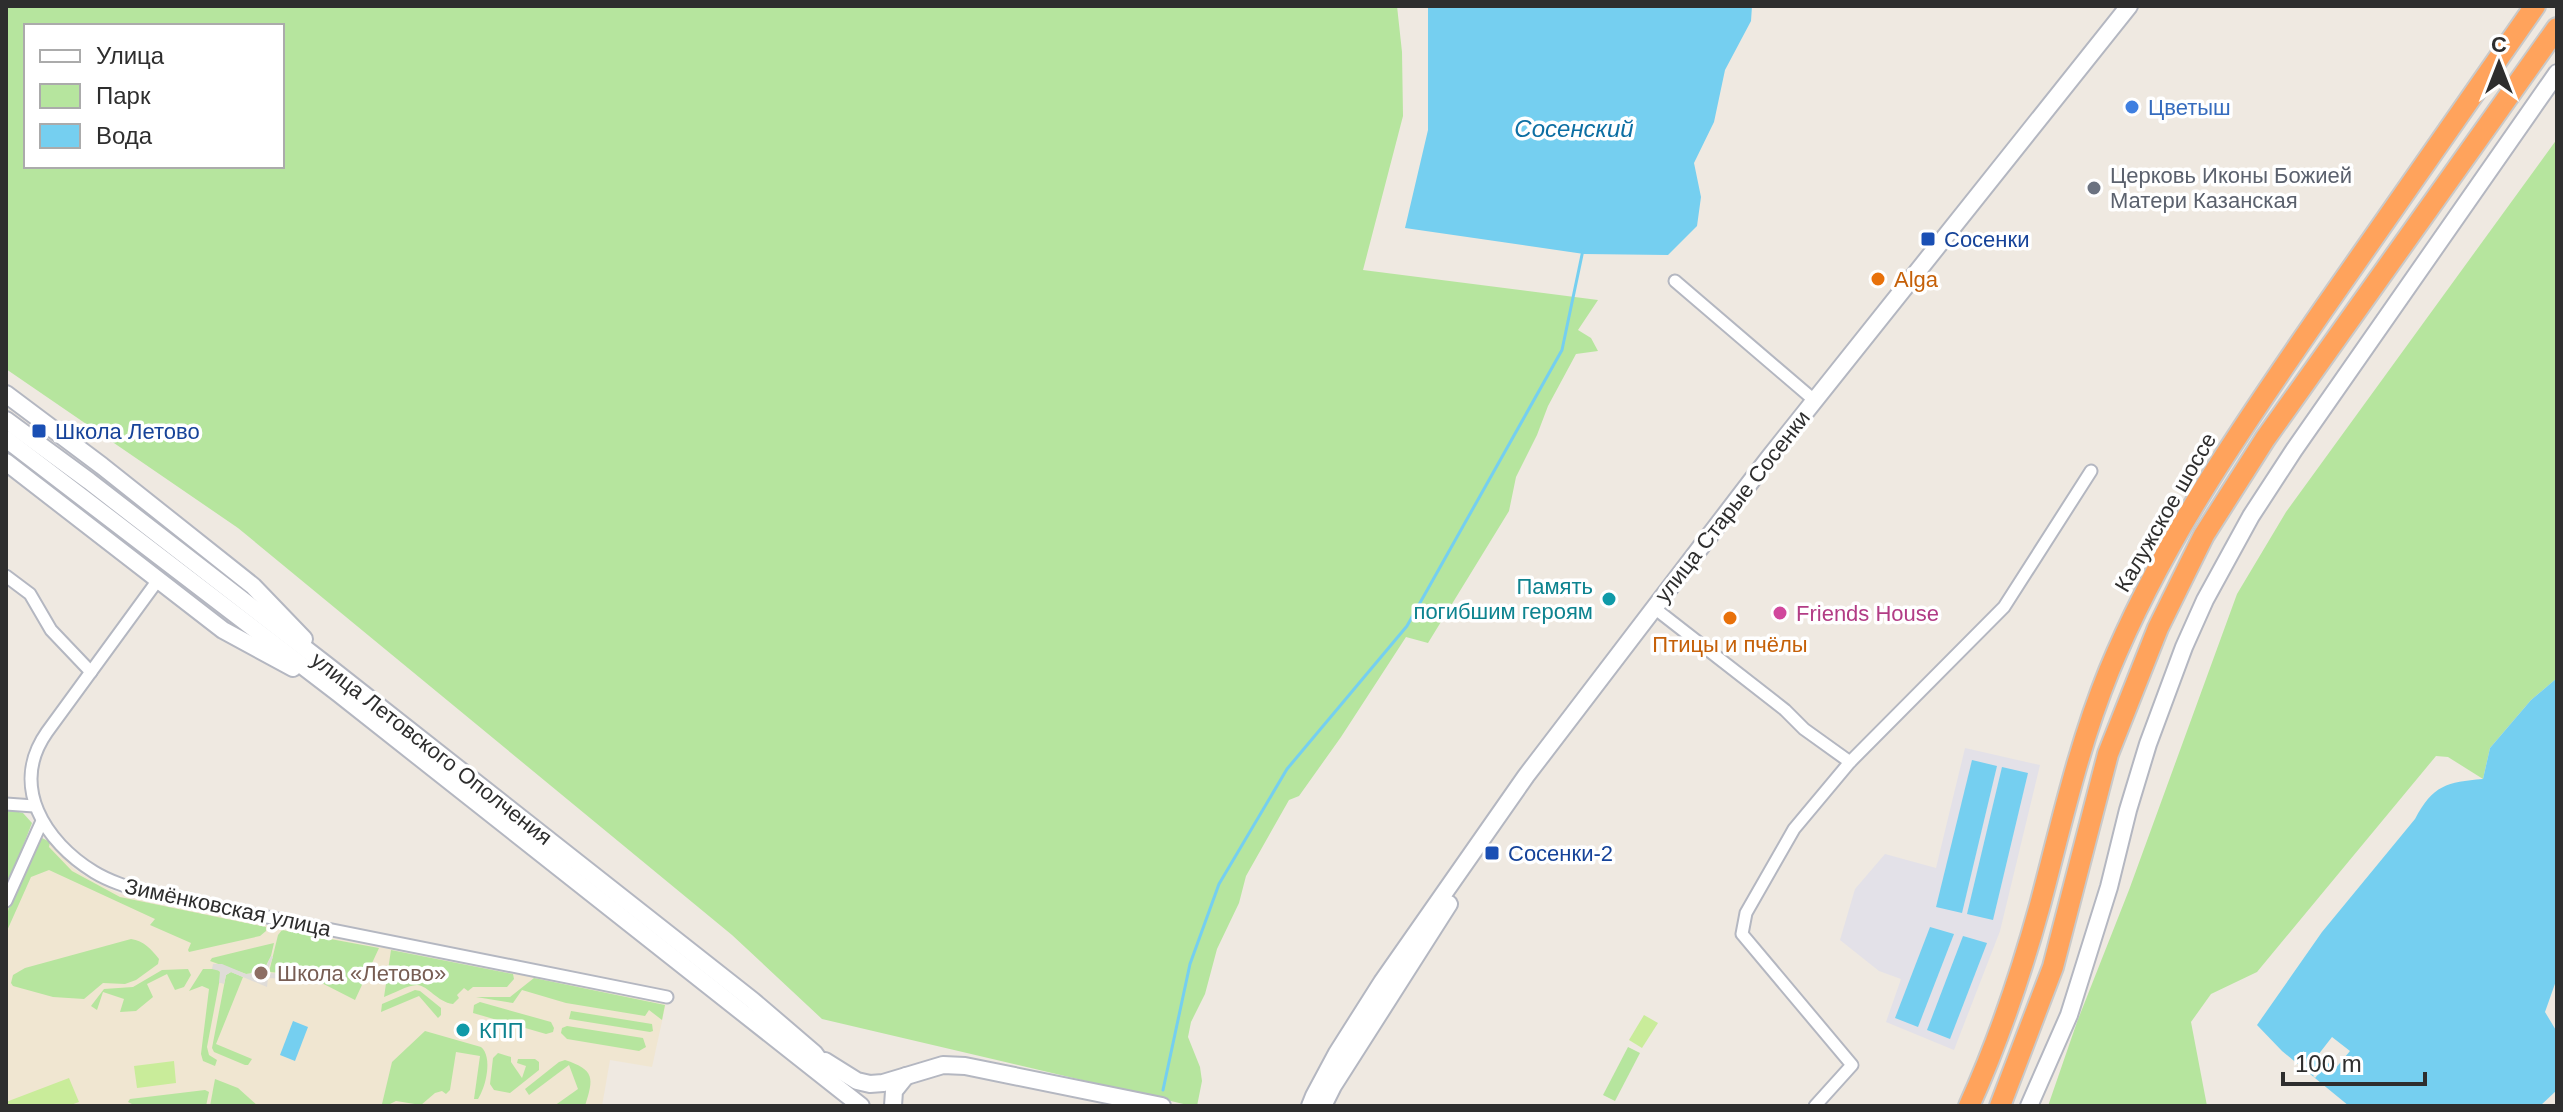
<svg xmlns="http://www.w3.org/2000/svg" width="2563" height="1112" font-family="Helvetica,sans-serif">
<rect width="100%" height="100%" fill="#efe9e1"/>
<polygon fill="#e3e1e8" points="1965,748 2040,765 2000,931 1954,1050 1886,1022 1901,979 1879,971 1840,940 1855,889 1885,854 1936,868"/>
<polygon fill="#f0e6d1" points="42,838 50,842 73,868 91,880 120,894 148,902 666,1003 652,1067 610,1060 602,1106 6,1106 6,912"/>
<g fill="#b6e59e" fill-rule="evenodd">
<path d="M6,6h1391l5,46 1,64 -40,154 235,30 -20,30 13,8 7,13 -22,3 -28,52 -11,29 -21,42 -7,34 -81,132 -22,-6 -65,100 -42,59 -10,4 -43,76 -7,27 -22,46 -12,45 -14,28 -3,15 12,30 2,14 -5,25h-5l-370,-87 -90,-84 -494,-407 -232,-159zM26,26h256v140h-256z"/>
<polygon points="2557,139 2557,678 2531,700 2490,748 2483,779 2448,757 2436,756 2257,972 2211,994 2191,1022 2207,1106 2048,1106 2077,1022 2129,890 2237,594 2286,512"/>
<polygon points="6,809 23,813 32,823 6,890"/>
<path d="M42,838l8,4 -1,5 23,24 48,26 146,30v4l-6,5 -71,16 -1,-2 3,-7 -41,-18 5,-6 -106,-49 -18,7 -25,56c0,-35 16,-62 31,-93z"/>
<polygon points="282,930 379,948 355,1000 306,975 269,972 278,935"/>
<path d="M131,939c13,2 20,10 28,20l-1,5 -22,16 -11,4 -22,-1 -19,16 -31,-2 -40,-11 -2,-3 2,-8 12,-7z"/>
<polygon points="274,943 271,956 263,972 246,974 210,961 212,958"/>
<path d="M391,950l122,24 1,5 -7,8h-34l-5,4 -4,-3 -7,7 2,3 -6,6c-16,-2 -24,-18 -36,-19 -10,0 -24,9 -33,12z"/>
<polygon points="188,969 191,975 184,987 175,990 167,974 147,984 153,997 136,1011 120,1012 124,999 103,992 97,1010 91,1006 104,989 133,987 162,970"/>
<polygon points="203,969 217,969 221,973 207,1047 209,1055 217,1060 215,1066 203,1061 201,1054 209,989 202,986 189,991"/>
<polygon points="231,972 243,977 216,1044 252,1059 248,1065 245,1065 214,1052 212,1048 226,975"/>
<polygon points="534,978 665,1005 662,1020 649,1010 645,1016 566,1003 522,990 513,1003 476,997 510,997"/>
<polygon points="415,990 420,991 441,1008 441,1015 438,1018 419,996 381,1012 382,1004"/>
<polygon points="480,1002 551,1022 554,1028 553,1032 546,1034 473,1013 474,1005"/>
<polygon points="571,1011 652,1024 653,1031 650,1032 569,1019"/>
<polygon points="567,1026 643,1038 646,1047 639,1051 567,1039 561,1033 562,1028"/>
<path d="M425,1031l56,16c12,10 5,40 -3,52h-4l6,-43 -24,-4 -6,38 -4,4 -4,-3 -7,2 -14,12 -25,-4 -10,5 -4,-2 10,-42z"/>
<polygon points="1628,1047 1640,1053 1615,1101 1603,1095"/>
<polygon points="498,1053 511,1057 511,1062 522,1078 526,1066 517,1063 518,1059 535,1059 539,1062 539,1070 510,1093 494,1090 490,1084 493,1058"/>
<path d="M565,1060c30,10 29,18 20,46h-31l24,-17 -9,-24 -40,30 -4,-6 34,-27z"/>
<polygon points="215,1079 238,1088 258,1106 210,1106"/>
<polygon points="205,1090 209,1092 206,1106 136,1106 128,1102 130,1099"/>
</g>
<g fill="#c9ec9a">
<polygon points="1644,1015 1658,1023 1642,1048 1629,1040"/>
<polygon points="174,1061 176,1083 137,1088 134,1066"/>
<polygon points="69,1078 79,1102 68,1106 6,1106 6,1102"/>
</g>
<polygon fill="#dfdcd8" points="271,956 273,957 269,967 269,973 306,975 304,980 268,978 267,987 231,972 226,975 224,984 221,983 219,983 220,971 212,969 213,964 222,964 246,974 260,973 265,968"/>
<g fill="#75cff0">
<polygon points="1428,6 1752,6 1751,21 1725,70 1714,122 1694,163 1701,197 1697,226 1668,255 1584,254 1405,228 1428,130"/>
<path d="M2557,678v300l-12,34 12,20v58l-17,16h-191l-67,-55 -25,-26 65,-93 93,-113c18,-34 32,-37 68,-40l7,-31 41,-48z"/>
<polygon points="1972,760 1997,766 1962,913 1936,907"/>
<polygon points="2002,767 2028,773 1993,920 1967,914"/>
<polygon points="1930,927 1954,934 1918,1027 1895,1018"/>
<polygon points="1963,936 1987,943 1950,1039 1927,1030"/>
<polygon points="293,1021 308,1027 295,1061 280,1055"/>
</g>
<polygon fill="#efe9e1" points="2332,1037 2350,1051 2335,1069 2328,1063 2315,1078 2313,1076 2325,1061 2318,1055"/>
<g fill="none" stroke-linecap="round" stroke-linejoin="round">
<polyline stroke="#75cff0" stroke-width="3" points="1163,1090 1190,964 1219,884 1287,769 1407,626 1562,350 1583,250"/>
<defs>
<g id="street">
<polyline points="1675,281 1814,400"/>
<polyline points="6,576 30,594 51,630 91,672"/>
<path d="M158,580l-111,152c-38,54 -2,110 47,140 18,11 38,16 58,22l515,103"/>
<polyline points="1653,607 1785,710 1804,729 1850,762"/>
<polyline points="6,804 34,806"/>
<polyline points="6,901 42,821"/>
<polyline points="1815,1106 1852,1065 1742,934 1746,913 1794,829 1850,762 2004,607 2091,471"/>
</g>
<g id="secondary">
<polyline points="6,394 102,466 253,586 304,639"/>
<polyline points="6,420 89,481 329,667 752,1000 814,1053 830,1075"/>
<polyline points="6,439 338,693 861,1106"/>
<polyline points="6,462 223,630 293,668"/>
<polyline points="825,1061 857,1081 870,1084 883,1083 943,1065 965,1066 1162,1106"/>
<polyline points="893,1106 894,1091 906,1076"/>
<polyline points="1310,1106 1314,1096 1337,1053 1382,982 1526,776 1768,459 2129,6"/>
<polyline points="1323,1106 1333,1086 1449,904"/>
<polyline points="2029,1106 2069,1015 2109,887 2128,810 2148,744 2184,647 2205,600 2251,516 2294,450 2557,73"/>
</g>
<g id="highway">
<path d="M1969,1106c29,-64 52,-132 71,-201 21,-79 38,-158 69,-234 54,-131 134,-245 214,-361 71,-101 141,-203 212,-304"/>
<polyline points="2000,1106 2053,967 2108,754 2158,628 2204,535 2265,439 2557,28"/>
</g>
</defs>
<use href="#street" stroke="#b4b7c1" stroke-width="15"/>
<use href="#secondary" stroke="#b4b7c1" stroke-width="20"/>
<use href="#highway" stroke="#c9c9c9" stroke-width="24"/>
<use href="#street" stroke="#fff" stroke-width="11"/>
<use href="#secondary" stroke="#fff" stroke-width="16"/>
<use href="#highway" stroke="#ffa35c" stroke-width="20"/>
</g>
<circle fill="#3f7fe0" stroke="#fff" stroke-width="3" cx="2132" cy="107" r="8"/>
<circle fill="#6b7280" stroke="#fff" stroke-width="3" cx="2094" cy="188" r="8"/>
<g fill="#1a4fb4" stroke="#fff" stroke-width="3">
<rect x="1920" y="231" width="16" height="16" rx="4"/>
<rect x="31" y="423" width="16" height="16" rx="4"/>
<rect x="1484" y="845" width="16" height="16" rx="4"/>
</g>
<g fill="#e8710a" stroke="#fff" stroke-width="3">
<circle cx="1878" cy="279" r="8"/>
<circle cx="1730" cy="618" r="8"/>
</g>
<g fill="#0f9aa8" stroke="#fff" stroke-width="3">
<circle cx="1609" cy="599" r="8"/>
<circle cx="463" cy="1030" r="8"/>
</g>
<circle fill="#d1479c" stroke="#fff" stroke-width="3" cx="1780" cy="613" r="8"/>
<circle fill="#8d6e63" stroke="#fff" stroke-width="3" cx="261" cy="973" r="8"/>
<g text-anchor="middle" stroke-width="7" stroke-linejoin="round" paint-order="stroke">
<g font-size="22" fill="#366cbe" stroke="#fff" text-anchor="start">
<text x="2148" y="115">Цветыш</text>
</g>
<g font-size="22" fill="#5b616d" stroke="#fff" text-anchor="start">
<text x="2110" y="183">Церковь Иконы Божией<tspan x="2110" dy="25">Матери Казанская</tspan></text>
</g>
<g font-size="22" fill="#164399" stroke="#fff" text-anchor="start">
<text x="1944" y="247">Сосенки</text>
<text x="55" y="439">Школа Летово</text>
<text x="1508" y="861">Сосенки-2</text>
</g>
<g font-size="22" fill="#c56008" stroke="#fff" text-anchor="start">
<text x="1894" y="287">Alga</text>
<text x="1730" y="652" text-anchor="middle">Птицы и пчёлы</text>
</g>
<g font-size="22" fill="#2e2e2e" stroke="#fff">
<text transform="translate(1732 506) rotate(-52)" y="8">улица Старые Сосенки</text>
<text transform="translate(2165 512) rotate(-60)" y="8">Калужское шоссе</text>
<text transform="translate(432 748) rotate(38)" y="8">улица Летовского Ополчения</text>
<text transform="translate(228 907) rotate(12)" y="8">Зимёнковская улица</text>
</g>
<g font-size="22" fill="#0d838f" stroke="#fff" text-anchor="end">
<text x="1593" y="594">Память<tspan x="1593" dy="25">погибшим героям</tspan></text>
<text x="479" y="1038" text-anchor="start">КПП</text>
</g>
<g font-size="22" fill="#b23c85" stroke="#fff" text-anchor="start">
<text x="1796" y="621">Friends House</text>
</g>
<g font-size="22" fill="#785e54" stroke="#fff" text-anchor="start">
<text x="277" y="981">Школа «Летово»</text>
</g>
<g font-size="24" font-style="italic" fill="#0d6fa3" stroke="#fff">
<text x="1574" y="137">Сосенский</text>
</g>
</g>
<rect width="2563" height="1112" fill="none" stroke="#2e2e2e" stroke-width="16"/>
<rect x="24" y="24" width="260" height="144" fill="#ffffff" stroke="#ababab" stroke-width="2"/>
<rect x="40" y="50" width="40" height="12" fill="#ffffff" stroke="#ababab" stroke-width="2"/>
<text x="96" y="64" font-size="24" fill="#2e2e2e">Улица</text>
<rect x="40" y="84" width="40" height="24" fill="#b6e59e" stroke="#ababab" stroke-width="2"/>
<text x="96" y="104" font-size="24" fill="#2e2e2e">Парк</text>
<rect x="40" y="124" width="40" height="24" fill="#75cff0" stroke="#ababab" stroke-width="2"/>
<text x="96" y="144" font-size="24" fill="#2e2e2e">Вода</text>
<g transform="translate(2499 64)" stroke="#ffffff" stroke-width="6" paint-order="stroke">
<path d="M0-6L14 30L0 20L-14 30Z" fill="#2e2e2e"/>
<text y="-12" font-size="22" font-weight="bold" text-anchor="middle" fill="#2e2e2e">С</text>
</g>
<path d="M2283 1072v12h142v-12" fill="none" stroke="#2e2e2e" stroke-width="4"/>
<text x="2295" y="1072" font-size="24" fill="#2e2e2e" stroke="#ffffff" stroke-width="6" paint-order="stroke">100 m</text>
</svg>
